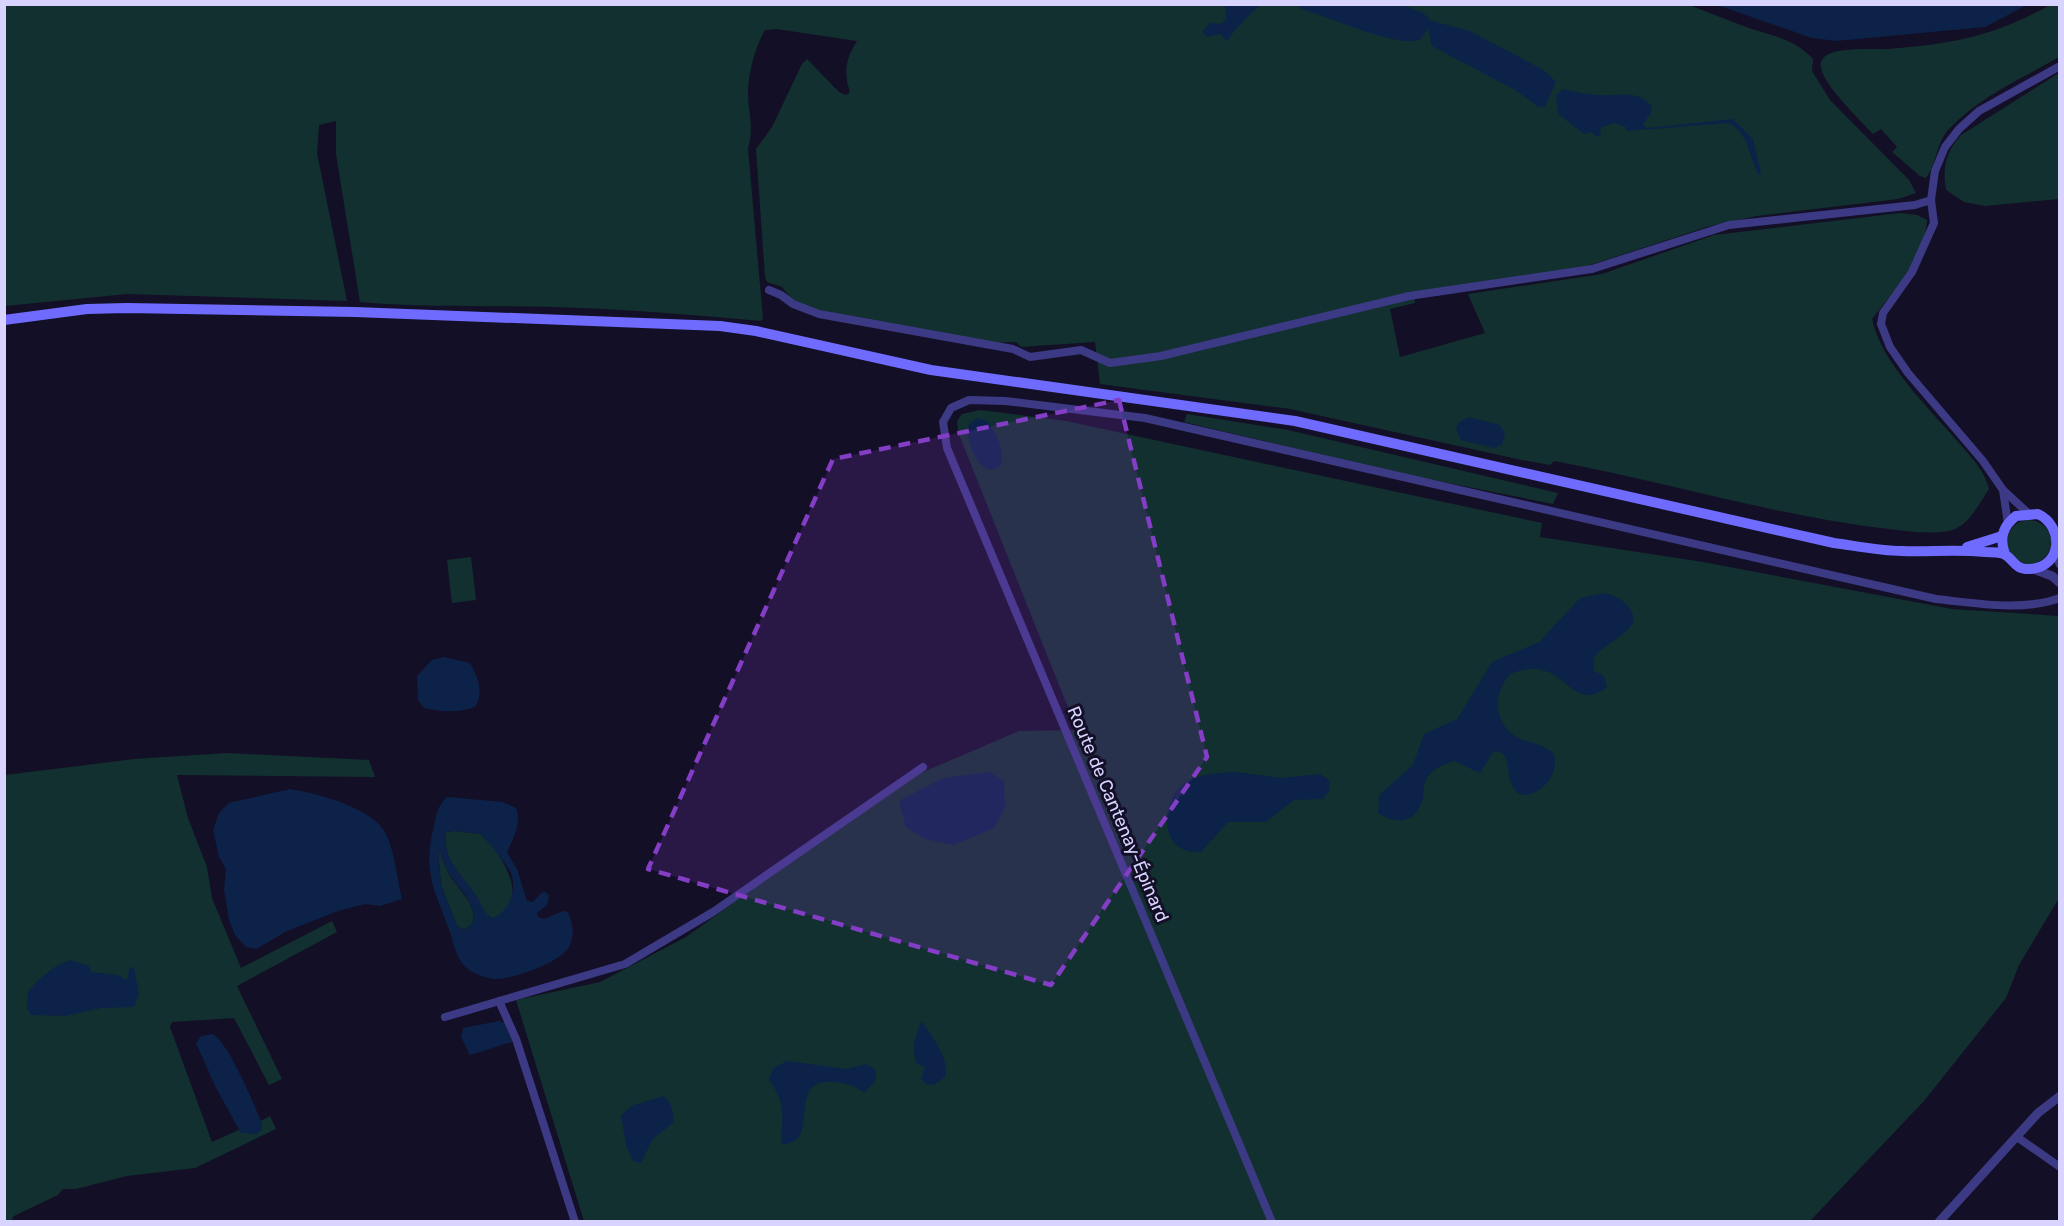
<svg xmlns="http://www.w3.org/2000/svg" width="2064" height="1226" font-family="Rubik,sans-serif">
<rect width="100%" height="100%" fill="#130f26"/>
<g fill="#12302f">
<path d="M4,5h1685c19,7 38,15 57,22 26,9 47,11 67,32l-1,12 18,29 79,80 7,13 -18,6 -141,17 -47,10 -135,44 -161,24 1,9 -25,6 10,48 85,-24 -17,-39 134,-20 112,-39 186,-22 17,2 10,5c-2,36 -34,72 -55,99 9,44 58,90 87,124 12,14 26,28 30,46 -8,12 -18,32 -32,39 -17,9 -57,2 -77,0 -111,-14 -217,-47 -326,-67l-4,4 -33,-6 -227,-50 -190,-25 -5,-42 -74,5 -5,-5 -24,1 -165,-30 -33,-11 -12,-15 -15,-5 -2,-5 -9,-128 16,-22 30,-63 5,-5 32,33 7,3 4,-3c-7,-21 -4,-33 7,-51l-81,-12 -11,1c-10,18 -15,38 -17,58 -1,21 7,39 0,60l15,171 -2,2c-68,-6 -136,-12 -205,-14 -65,-2 -131,1 -196,-5l-24,-148v-33l-17,4 -2,28 30,148 -220,-7 -122,12z"/>
<path d="M2050,5h9v52c-36,21 -80,40 -109,71 -14,14 -13,36 -24,50l-6,-2 -28,-24 5,-5 -16,-18 -8,5c-12,-13 -57,-55 -52,-72 5,-17 54,-12 68,-13 63,-5 106,-13 161,-44z"/>
<path d="M2059,73v126l-74,7 -21,-4 -18,-12c-4,-22 0,-39 15,-55z"/>
<polygon points="980,410 1066,421 1542,523 1540,537 1703,562 1952,609 2059,616 2059,898 2019,965 2006,998 1924,1101 1810,1221 584,1221 516,1000 600,982 686,937 902,781 1019,731 1077,730 958,432 957,421 962,414"/>
<polygon points="1187,414 1288,430 1558,493 1553,504 1403,474 1184,422"/>
<circle cx="2029" cy="542" r="22"/>
<polygon points="471,557 476,600 452,603 447,560"/>
<polygon points="227,753 369,760 375,777 177,775 188,818 207,867 212,898 241,968 332,921 337,932 237,986 282,1079 269,1085 234,1018 172,1022 170,1027 212,1142 239,1130 241,1133 262,1129 261,1121 270,1116 276,1129 195,1168 127,1176 76,1189 63,1189 58,1195 14,1216 11,1221 5,1222 5,775 134,759"/>
<path d="M454,831l27,3c20,19 53,68 12,85l-7,-5c-14,-22 -46,-54 -40,-82z"/>
<path d="M438,849c4,7 6,16 10,23 8,17 31,31 24,52l-8,6 -7,-4 -16,-41z"/>
</g>
<g fill="#0c2248" fill-rule="evenodd">
<path d="M1225,5h35c-12,11 -25,24 -33,36l-7,-7 -12,3 -6,-5 8,-9 10,1 6,-4z"/>
<path d="M1298,5h106l19,8 9,8 38,10 75,40 11,11 -11,25h-6l-24,-17 -83,-44 -4,-18 -8,12c-27,7 -90,-23 -119,-31z"/>
<polygon points="1717,5 2027,5 1985,27 1836,41 1812,38"/>
<path d="M1563,89c11,3 23,5 34,6 20,2 41,-7 55,12l-1,6 -8,11 4,4 86,-9 20,20 8,35 -2,1c-11,-19 -9,-41 -31,-52l-101,8 -1,-4 -12,-4 -14,5 1,7 -4,2 -5,-5 -8,2 -26,-20 -2,-19z"/>
<polygon points="1469,417 1500,425 1505,434 1502,445 1494,448 1461,440 1456,429 1459,422"/>
<path d="M977,418l10,3c9,10 18,30 14,44 -19,19 -38,-26 -32,-41z"/>
<path d="M1604,593c15,3 29,12 30,28 -9,17 -29,22 -40,37v13l10,5 3,11c-39,30 -42,-37 -96,-13 -18,16 -18,48 4,62 13,8 25,5 38,17 9,19 -14,47 -34,41 -18,-14 -3,-42 -25,-43l-14,22 -26,-12c-11,4 -21,7 -28,18 -3,6 -2,13 -3,19 -7,26 -25,27 -45,15l1,-18 34,-30 11,-31 33,-15 35,-57 47,-20 41,-44z"/>
<path d="M444,657l26,6c8,14 14,29 5,44 -17,6 -34,5 -51,1l-6,-8 -1,-24 15,-16z"/>
<polygon points="989,772 1004,781 1005,807 994,828 954,845 925,839 906,827 899,801 943,778"/>
<path d="M1237,772l45,6 38,-4 9,6 1,9 -7,10 -29,1 -28,22h-38l-27,30c-42,4 -43,-51 -15,-70 14,-9 35,-9 51,-10z"/>
<path d="M290,789c26,4 84,19 96,45 9,19 11,45 16,65l-22,7 -15,-2 -27,7 -51,20 -31,18 -10,-2 -11,-12 -6,-15 -5,-30 2,-21 -7,-12 -6,-27 6,-17 10,-10z"/>
<path d="M447,797l56,5 13,6c6,15 -3,31 -9,44l10,17 10,32 6,1 8,-9 5,-1 3,4 -2,9 -10,8 1,4 6,2 19,-8 5,1c5,12 7,24 1,35 -9,16 -58,33 -75,32 -8,-1 -20,-5 -26,-10 -11,-8 -14,-24 -18,-37 -15,-41 -28,-60 -16,-106 3,-13 3,-19 13,-29zM454,831l27,3c6,6 25,30 29,37 8,17 0,41 -18,47 -9,-6 -10,-14 -16,-23 -12,-18 -36,-39 -30,-63zM438,849c4,7 6,16 10,23 9,16 31,31 24,52l-8,6 -7,-4 -16,-41z"/>
<polygon points="70,960 89,966 92,972 118,975 124,979 127,979 130,967 134,968 139,994 134,1007 101,1008 65,1016 31,1015 27,1008 28,992 36,982 53,968"/>
<polygon points="499,1021 506,1023 515,1041 470,1055 461,1037 463,1028"/>
<path d="M922,1021c10,15 28,38 23,56l-10,7 -8,1 -6,-6 4,-12 -9,-4c-4,-17 -2,-26 6,-42z"/>
<path d="M213,1034c16,10 40,68 48,87l1,8 -5,5 -16,-1 -25,-45 -20,-45 5,-7z"/>
<path d="M787,1061l59,8 20,-5 10,6v10l-12,13c-9,-8 -19,-10 -31,-11 -49,-4 -10,62 -50,62l-2,-3c2,-25 4,-40 -12,-61l4,-12z"/>
<path d="M664,1096c7,5 10,18 9,27l-20,16 -12,24 -8,-2 -7,-16 -5,-29 10,-10z"/>
</g>
<g fill="none" stroke-linecap="round" stroke-linejoin="round">
<g stroke="#3d3a85" stroke-width="8">
<polyline points="769,290 781,295 793,304 819,314 1013,349 1030,357 1081,350 1110,363 1161,356 1409,296 1592,269 1729,225 1915,205 1931,200"/>
<polyline points="2003,490 2008,524"/>
<polyline points="2028,513 2003,490 1983,461 1908,373 1890,347 1881,324 1883,313 1912,272 1934,223 1931,200 1935,171 1945,147 1959,129 1979,111 2060,66"/>
<polyline points="499,1001 516,1039 575,1222"/>
<polyline points="445,1017 625,964 713,912 923,767"/>
<polyline points="2017,1137 2060,1167"/>
<path d="M1272,1222l-325,-774 -4,-26 8,-14 18,-8 36,1 140,17 791,181c39,4 86,13 124,-1"/>
</g>
<g stroke="#3d3a85" stroke-width="9">
<polyline points="2055,552 2060,564"/>
<polyline points="2033,569 2052,576 2060,583"/>
<polyline points="1939,1222 2038,1113 2060,1096"/>
</g>
<g stroke="#6f6bff" stroke-width="10">
<path d="M4,320l83,-11 40,-1 228,4 365,14 36,5 175,39 364,51 539,122c22,3 46,8 68,8 28,1 55,-2 83,1 5,0 14,0 19,2 10,5 10,16 26,15 33,-2 34,-43 8,-55l-22,2c-13,10 -17,22 -11,38"/>
<polyline points="1967,547 2002,536"/>
</g>
</g>
<path fill="#843dc5" fill-opacity="0.2" stroke="#843dc5" stroke-width="4.5" stroke-dasharray="12 8" stroke-linejoin="round" d="M1119,400l88,357 -156,228 -403,-116 185,-410z"/>
<g text-anchor="middle" stroke-width="6" stroke-linejoin="round" paint-order="stroke">
<g font-size="18" fill="#d9d4ff" stroke="#130f26">
<text transform="translate(1118 814) rotate(67)" y="6">Route de Cantenay-Épinard</text>
</g>
</g>
<rect width="2064" height="1226" fill="none" stroke="#d9d4ff" stroke-width="12"/>
</svg>
